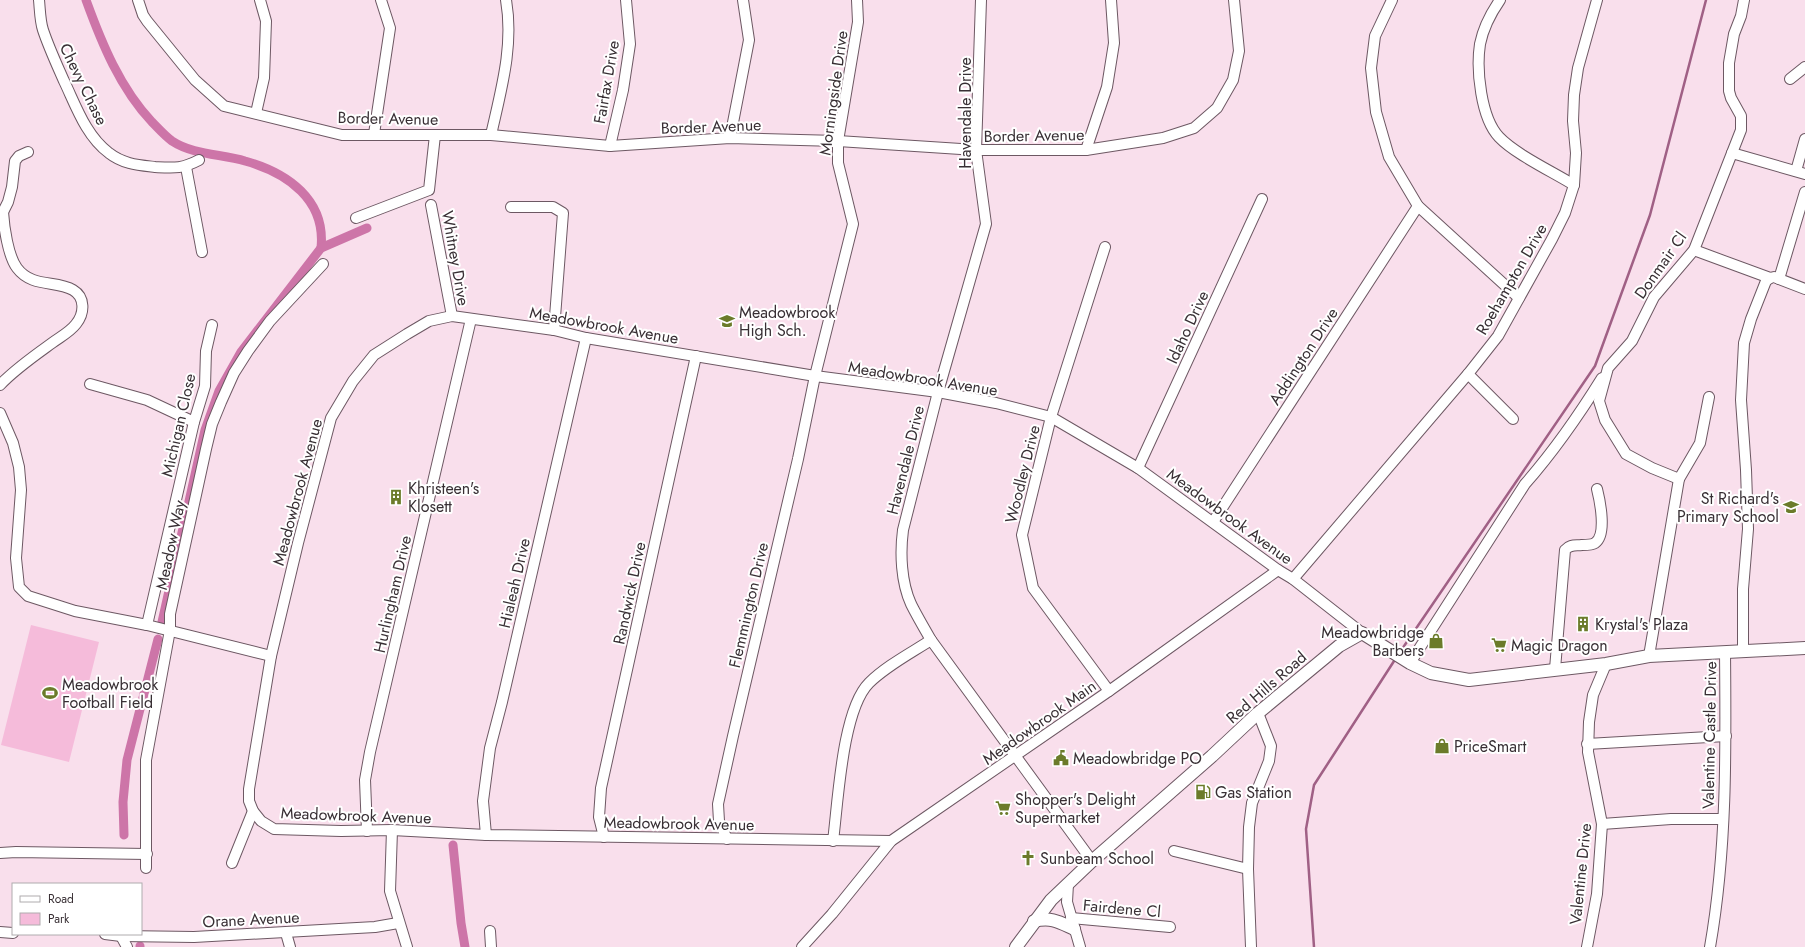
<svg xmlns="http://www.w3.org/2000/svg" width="1805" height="947" font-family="Jost,sans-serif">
<rect width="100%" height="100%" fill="#f9dfec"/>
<polygon fill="#f5bbda" points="31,625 99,642 69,762 1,745"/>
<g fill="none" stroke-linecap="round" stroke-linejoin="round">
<g stroke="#a06085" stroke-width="2.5">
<polyline points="1400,652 1595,366 1650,215 1706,0"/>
<polyline points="1314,947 1306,829 1314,785 1396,658"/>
</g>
<g stroke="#cd75a8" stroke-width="9">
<path d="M86,0c16,44 34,88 66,122 6,6 13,14 20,19 21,14 50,13 73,20 43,12 81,39 76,87"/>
<polyline points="162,622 205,430 219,391 241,352 321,248 367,228"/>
<polyline points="124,835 123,802 127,760 158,639"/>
<polyline points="453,845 461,923 465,947"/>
<polyline points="140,946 140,947"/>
</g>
<defs>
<g id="minor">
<path d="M39,0c1,10 1,21 4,30 6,18 14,35 21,51 12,25 22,55 45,72 14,11 29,12 46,14 19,1 27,2 44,-7"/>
<polyline points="138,0 143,15 147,21 195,80 224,106 342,135 491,135 610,146 730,138 838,141 976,150 1086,150 1163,138 1194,128 1217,108 1233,80 1239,51 1234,0"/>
<path d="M981,0l-5,150 10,74 -48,168 -35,138c-3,23 -2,52 8,74 6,12 13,24 20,36l161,221"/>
<polyline points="1392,0 1375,36 1371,68 1376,112 1389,157 1418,206 1519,298"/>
<path d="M1500,0c-9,13 -17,29 -20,44 -4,26 1,74 19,93 16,17 54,35 75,48"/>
<polyline points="1790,79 1805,67"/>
<polyline points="256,113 264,78 266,21 260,0"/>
<polyline points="374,134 390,28 381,0"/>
<path d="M491,135c10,-45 23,-89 15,-135"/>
<polyline points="730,138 749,40 743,0"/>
<polyline points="610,146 623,90 630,44 626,0"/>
<polyline points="1086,150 1107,87 1114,43 1111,0"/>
<polyline points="1732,153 1805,174"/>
<polyline points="186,167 202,252"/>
<polyline points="1796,171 1805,139"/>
<polyline points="431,205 452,316"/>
<polyline points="511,207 553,207 563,213 554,330"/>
<path d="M0,212h3c1,15 5,44 14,56 15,20 39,12 56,22 12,7 12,23 3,34 -6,8 -16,13 -24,19 -18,13 -37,26 -52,42"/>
<polyline points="3,212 8,202 12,187 15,161 19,156 28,152"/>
<polyline points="356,218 429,190 435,135"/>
<polyline points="1105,247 1051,417 1022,535 1033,588 1109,691"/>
<polyline points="1694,250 1770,278 1774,277 1805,289"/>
<polyline points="1779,279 1805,192"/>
<polyline points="1468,374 1513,419"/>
<polyline points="90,384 147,400 194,422"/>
<polyline points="0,413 13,443 19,467 21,490 16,558 19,587 28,596 75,611 147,625 271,656"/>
<polyline points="1138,468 1262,199"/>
<polyline points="1679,479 1652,468 1626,454 1605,420 1599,401 1608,368 1632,341 1654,297 1694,250 1741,130 1741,116 1731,98 1729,91 1729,63 1734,34 1741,16 1744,0"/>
<polyline points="1213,522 1418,206"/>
<polyline points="1293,579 1468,374 1498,336 1552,239 1565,213 1574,185 1576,153 1573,121 1574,95 1578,68 1597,0"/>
<polyline points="147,625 194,422 205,386 206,351 212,325"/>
<polyline points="1743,651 1743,589 1748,529 1746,470 1741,400 1744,343 1751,319 1766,281 1770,278"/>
<polyline points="1649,656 1679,479 1700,443 1709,397"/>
<path d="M1410,663l115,-179c29,-33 54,-69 77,-106"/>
<path d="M1555,669l10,-119c5,-6 11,-4 17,-5 4,0 10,0 13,-2 12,-8 5,-42 2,-54"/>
<polyline points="1587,744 1726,736"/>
<polyline points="1602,824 1671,819 1723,819"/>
<polyline points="392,830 390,891 407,947"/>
<polyline points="367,831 365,780 370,752 471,319"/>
<polyline points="486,835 483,801 490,748 502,702 586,338"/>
<polyline points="604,837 599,817 601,788 696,356"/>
<polyline points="727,839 719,821 718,804 733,736 798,459 815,376 853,224 838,163 838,141 858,22 857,0"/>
<path d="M833,841c5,-38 9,-131 36,-158 17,-17 42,-30 62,-43"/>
<polyline points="891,841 486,835 392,830 341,831 274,829 261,821 253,811 249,801 249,789 271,656 298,543 331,418 353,381 374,355 407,334 429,321 452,316 554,330 586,338 815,376 938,392 996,403 1051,417 1138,468 1278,570 1293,579 1362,633"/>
<polyline points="1174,851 1248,869"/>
<polyline points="0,853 16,852 147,854"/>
<polyline points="232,863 253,811"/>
<polyline points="146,868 146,760 170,630 170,614 206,449 212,424 221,402 234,373 248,351 270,321 323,264"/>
<polyline points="1068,884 1067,902 1080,947"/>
<polyline points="1071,918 1170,927"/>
<polyline points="490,931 491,947"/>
<polyline points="0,932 13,933"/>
<polyline points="286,933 290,947"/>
<polyline points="105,934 121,936 194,937 375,927 398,923"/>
<polyline points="121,936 127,947"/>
<polyline points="802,947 832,914 891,841 1109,691 1278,570"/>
<polyline points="1251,947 1248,869 1249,827 1252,803 1269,761 1271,746 1258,713"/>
<polyline points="1587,947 1597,894 1602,824 1588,752 1589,722 1593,695 1606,664"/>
<path d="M1710,947c17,-97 16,-197 15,-295"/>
</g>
<g id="major">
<path d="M1034,921c18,-4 25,1 40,8"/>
<polyline points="1016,947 1051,900 1092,861 1212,756 1258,713 1339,646 1362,633 1410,663 1431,673 1469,680 1606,664 1649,656 1805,648"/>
</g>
</defs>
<use href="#minor" stroke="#6d5863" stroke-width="12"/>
<use href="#major" stroke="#6d5863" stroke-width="14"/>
<use href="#minor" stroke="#fff" stroke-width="10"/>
<use href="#major" stroke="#fff" stroke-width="12"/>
</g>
<defs>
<symbol id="school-bare" viewBox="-9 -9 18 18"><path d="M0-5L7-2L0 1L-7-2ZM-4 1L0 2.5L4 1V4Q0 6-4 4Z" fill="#6b7b2a" stroke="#fff" stroke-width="2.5" paint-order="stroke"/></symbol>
<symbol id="building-bare" viewBox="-9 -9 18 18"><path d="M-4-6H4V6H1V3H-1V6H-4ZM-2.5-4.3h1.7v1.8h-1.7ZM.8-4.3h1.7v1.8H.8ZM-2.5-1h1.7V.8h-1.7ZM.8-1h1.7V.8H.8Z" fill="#6b7b2a" stroke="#fff" stroke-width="2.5" paint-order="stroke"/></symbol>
<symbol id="shop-bare" viewBox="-9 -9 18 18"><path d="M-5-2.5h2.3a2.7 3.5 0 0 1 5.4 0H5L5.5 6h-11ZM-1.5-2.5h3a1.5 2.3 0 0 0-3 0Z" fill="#6b7b2a" stroke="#fff" stroke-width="2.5" paint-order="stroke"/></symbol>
<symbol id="supermarket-bare" viewBox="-9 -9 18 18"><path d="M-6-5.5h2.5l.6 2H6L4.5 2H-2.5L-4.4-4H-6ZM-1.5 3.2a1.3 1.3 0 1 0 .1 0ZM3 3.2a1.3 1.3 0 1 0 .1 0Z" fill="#6b7b2a" stroke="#fff" stroke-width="2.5" paint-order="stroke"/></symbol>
<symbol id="stadium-bare" viewBox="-9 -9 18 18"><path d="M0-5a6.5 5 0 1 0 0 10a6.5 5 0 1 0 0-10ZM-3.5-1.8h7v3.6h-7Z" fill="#6b7b2a" stroke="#fff" stroke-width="2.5" paint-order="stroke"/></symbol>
<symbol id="civic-bare" viewBox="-9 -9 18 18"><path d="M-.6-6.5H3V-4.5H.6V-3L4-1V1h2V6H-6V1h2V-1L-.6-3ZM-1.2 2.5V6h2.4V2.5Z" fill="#6b7b2a" stroke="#fff" stroke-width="2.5" paint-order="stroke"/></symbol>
<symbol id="fuel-bare" viewBox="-9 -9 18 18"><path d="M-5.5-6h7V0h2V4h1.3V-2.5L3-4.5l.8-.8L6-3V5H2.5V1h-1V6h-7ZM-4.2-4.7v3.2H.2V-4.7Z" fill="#6b7b2a" stroke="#fff" stroke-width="2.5" paint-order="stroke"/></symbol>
<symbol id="church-bare" viewBox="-9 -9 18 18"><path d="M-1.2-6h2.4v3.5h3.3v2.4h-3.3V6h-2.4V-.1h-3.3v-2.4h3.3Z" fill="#6b7b2a" stroke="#fff" stroke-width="2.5" paint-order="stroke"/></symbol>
</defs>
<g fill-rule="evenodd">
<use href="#school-bare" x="716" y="310" width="22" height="22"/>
<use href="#building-bare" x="385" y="486" width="22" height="22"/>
<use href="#school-bare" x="1780" y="496" width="22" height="22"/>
<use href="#building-bare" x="1572" y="613" width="22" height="22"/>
<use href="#shop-bare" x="1425" y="630" width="22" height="22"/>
<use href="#supermarket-bare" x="1488" y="634" width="22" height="22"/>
<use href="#stadium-bare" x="39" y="682" width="22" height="22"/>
<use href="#shop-bare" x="1431" y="735" width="22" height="22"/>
<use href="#civic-bare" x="1050" y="747" width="22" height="22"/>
<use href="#fuel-bare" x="1192" y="781" width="22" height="22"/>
<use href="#supermarket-bare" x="992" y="797" width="22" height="22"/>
<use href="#church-bare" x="1017" y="847" width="22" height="22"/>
</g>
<g text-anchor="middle" stroke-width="4" stroke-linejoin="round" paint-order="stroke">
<g font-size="16" fill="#382f34" stroke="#fff">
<text transform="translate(606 82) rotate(-80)" y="6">Fairfax Drive</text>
<text transform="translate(84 84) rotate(64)" y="6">Chevy Chase</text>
<text transform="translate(833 93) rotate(-82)" y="6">Morningside Drive</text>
<text transform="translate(965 113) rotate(-90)" y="6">Havendale Drive</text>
<text transform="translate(388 118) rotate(1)" y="6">Border Avenue</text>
<text transform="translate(711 126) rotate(-2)" y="6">Border Avenue</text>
<text transform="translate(1034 135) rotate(-1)" y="6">Border Avenue</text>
<text transform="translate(456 258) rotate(80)" y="6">Whitney Drive</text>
<text transform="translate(1660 265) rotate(-55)" y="6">Donmair Cl</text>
<text transform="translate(1511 279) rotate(-60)" y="6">Roehampton Drive</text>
<text transform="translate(604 325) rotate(10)" y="6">Meadowbrook Avenue</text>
<text transform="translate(1187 327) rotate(-65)" y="6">Idaho Drive</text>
<text transform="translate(1303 356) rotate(-57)" y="6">Addington Drive</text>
<text transform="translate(923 378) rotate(9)" y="6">Meadowbrook Avenue</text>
<text transform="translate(178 425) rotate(-77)" y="6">Michigan Close</text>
<text transform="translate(905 460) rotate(-76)" y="6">Havendale Drive</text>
<text transform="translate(1022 474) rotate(-76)" y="6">Woodley Drive</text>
<text transform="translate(297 492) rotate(-75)" y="6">Meadowbrook Avenue</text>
<text transform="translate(1230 516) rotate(36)" y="6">Meadowbrook Avenue</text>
<text transform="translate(170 545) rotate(-78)" y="6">Meadow Way</text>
<text transform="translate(514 583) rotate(-77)" y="6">Hialeah Drive</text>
<text transform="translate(629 593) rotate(-78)" y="6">Randwick Drive</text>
<text transform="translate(392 594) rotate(-77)" y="6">Hurlingham Drive</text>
<text transform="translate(748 605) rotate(-77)" y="6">Flemmington Drive</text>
<text transform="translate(1266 687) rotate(-41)" y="6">Red Hills Road</text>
<text transform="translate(1039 722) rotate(-35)" y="6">Meadowbrook Main</text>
<text transform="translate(1709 735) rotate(-89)" y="6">Valentine Castle Drive</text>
<text transform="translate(356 815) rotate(2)" y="6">Meadowbrook Avenue</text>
<text transform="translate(679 823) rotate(1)" y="6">Meadowbrook Avenue</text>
<text transform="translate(1580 874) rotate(-84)" y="6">Valentine Drive</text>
<text transform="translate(1122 908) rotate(5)" y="6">Fairdene Cl</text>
<text transform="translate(251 919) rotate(-3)" y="6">Orane Avenue</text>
</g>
<g font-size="16" fill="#382f34" stroke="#fff" text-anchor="start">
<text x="739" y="318">Meadowbrook<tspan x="739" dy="18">High Sch.</tspan></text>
<text x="408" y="494">Khristeen's<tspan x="408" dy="18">Klosett</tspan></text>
<text x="1779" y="504" text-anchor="end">St Richard's<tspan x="1779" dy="18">Primary School</tspan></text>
<text x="1595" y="630">Krystal's Plaza</text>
<text x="1424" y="638" text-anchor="end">Meadowbridge<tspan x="1424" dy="18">Barbers</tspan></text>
<text x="1511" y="651">Magic Dragon</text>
<text x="62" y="690">Meadowbrook<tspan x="62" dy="18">Football Field</tspan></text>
<text x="1454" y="752">PriceSmart</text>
<text x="1073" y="764">Meadowbridge PO</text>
<text x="1215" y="798">Gas Station</text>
<text x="1015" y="805">Shopper's Delight<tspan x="1015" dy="18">Supermarket</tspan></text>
<text x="1040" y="864">Sunbeam School</text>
</g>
</g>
<rect x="12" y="883" width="130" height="52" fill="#ffffff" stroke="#afacae"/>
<rect x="20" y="896" width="20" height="6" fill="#ffffff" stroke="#afacae"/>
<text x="48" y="903" font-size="12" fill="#382f34">Road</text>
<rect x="20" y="913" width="20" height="12" fill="#f5bbda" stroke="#afacae"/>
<text x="48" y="923" font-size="12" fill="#382f34">Park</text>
</svg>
